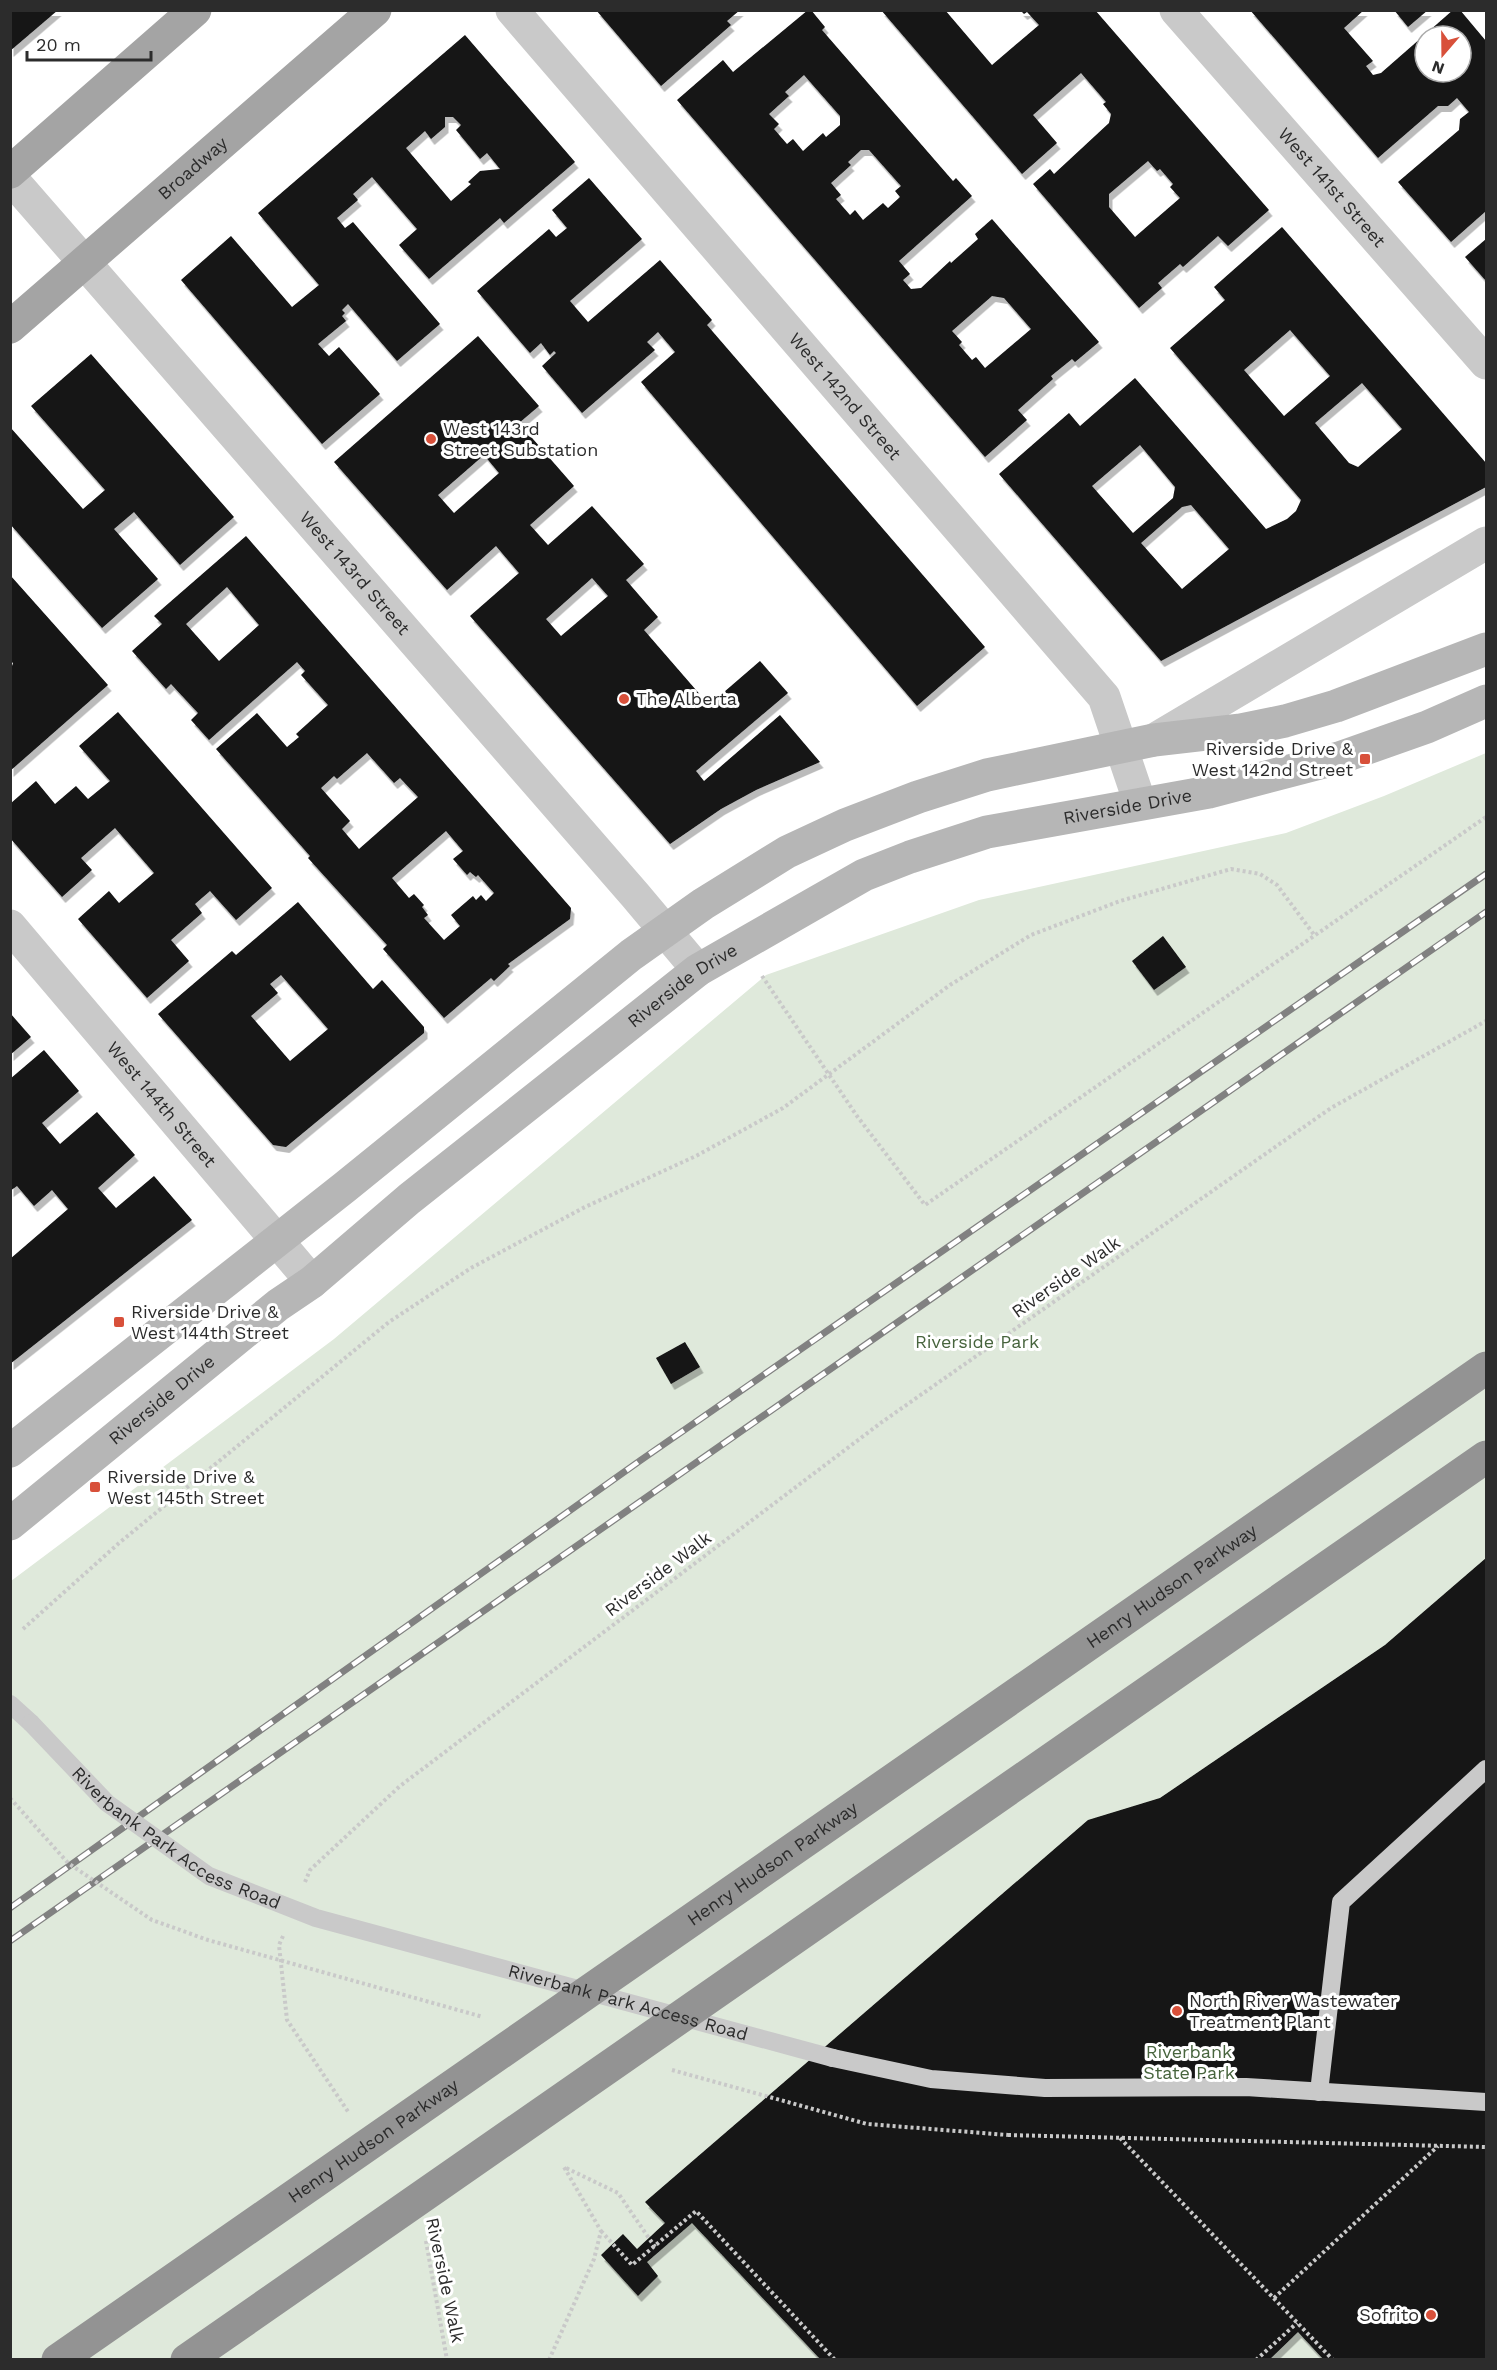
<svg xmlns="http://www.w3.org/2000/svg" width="1497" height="2370" font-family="'Work Sans',sans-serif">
<defs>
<filter id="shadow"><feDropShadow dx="3.5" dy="6" stdDeviation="0" flood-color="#0004"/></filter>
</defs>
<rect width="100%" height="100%" fill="#fff"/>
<polygon fill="#dfe9db" points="1486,753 1486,2359 11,2360 11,1581 334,1339 766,975 979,900 1286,833 1384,796"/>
<g fill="#131313" fill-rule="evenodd" filter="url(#shadow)">
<polygon points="10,10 58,10 10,51"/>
<polygon points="596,10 740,10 727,21 731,25 661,86"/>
<path d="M808,10h3l14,17 -3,3 131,151 3,-3 16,18 -73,65 11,13 -7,6 8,9 10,-1 29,-27 1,2 27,-24 -3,-5 17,-15 107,123 -24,20 -3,-3 -21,17 2,3 -35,31 9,10 -42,37 -308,-357 46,-40 10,12zM804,75l36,41v9l-14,12 -3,-4 -20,18 -10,-12 -6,5 -13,-15 5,-5 -10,-10 20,-18 -4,-4zM861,150h8l32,36 -6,5 5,6 -12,11 -5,-5 -20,17 -8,-10 -5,5 -14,-16 5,-4 -10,-12 20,-18 -3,-3zM992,296l12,2 27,31 -46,39 -9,-11 -4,3 -13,-15 3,-3 -10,-11z"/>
<path d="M881,10h64l47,55 47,-40 -12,-13 -3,2 -4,-4h75l174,200 -41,36 -10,-10 -35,31 -3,-3 -22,19 4,5 -23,20 -106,-124 17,-15 4,5 55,-51 2,-9 -8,-10 3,-2 -25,-29 -48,42 24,28 -35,31zM1148,161l9,10 3,-2 13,15 -3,3 10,11 -45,39 -26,-30v-13z"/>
<path d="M1250,10h114l-20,18 29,33 -7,5 7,9 8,-2 72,-63h7l26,31v151l-1,1 1,18 -35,31 -53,-60 61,-52 1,-11 9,-7 -12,-14 -9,8h-10l-60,52zM1425,36h36v36h-36z"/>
<polygon points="1394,10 1428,10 1408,27"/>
<path d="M465,35l110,127 -71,61 -4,-5 -71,61 -30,-34 18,-16 -45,-52 -19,17 5,6 -21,18 8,10 8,-6 87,102 -43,37 -49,-57 -6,6 3,3 -3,3 4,5 -28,23 11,12 10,-9 41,47 -58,50 -141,-164 50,-44 61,71 27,-22 -61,-72zM445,117h8l8,8 -5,5 24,29 7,-6 13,16 -20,2 -12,11 3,2 -20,17 -45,-53 19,-17 6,8 14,-12z"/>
<polygon points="589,178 642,239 570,301 588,322 660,260 712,320 707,325 985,647 917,706 641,382 675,352 658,332 647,342 655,350 582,413 542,366 556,353 554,351 550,355 541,343 530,353 477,291 549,229 556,237 567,228 552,210"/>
<path d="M1282,227l204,236v24l-325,174 -162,-187 70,-61 11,13 55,-48 131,151 21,-10 9,-8 5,-11 -131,-152 55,-48 -11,-13zM1290,330l40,46 -46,40 -40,-46zM1362,383l40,46 -44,38 -9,-4 -34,-40zM1140,445l35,42 -2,11 -40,35 -41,-47zM1191,505l38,44 -47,40 -41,-46 41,-36z"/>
<polygon points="1486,239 1486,281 1465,257"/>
<path d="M478,336l61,70 -20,17 55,63 -44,39 18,20 44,-39 52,58 -18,16 32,37 -14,13 65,75 51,-44 28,32 -92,78 8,10 76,-66 40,47 -64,28 -35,19 -51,35 -200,-228 49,-43 -23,-27 -49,44 -113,-128zM484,455l15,18 -45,40 -16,-18zM592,578l16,18 -47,40 -15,-17z"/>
<polygon points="91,354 234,517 180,565 134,512 114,529 158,579 102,628 10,524 10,427 83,509 105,490 31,406"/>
<path d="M246,536l325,372 -1,11 -62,45 2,2 -16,15 -3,-3 -47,40 -61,-69 4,-4 -79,-87 2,-2 -94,-107 41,-36 30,34 12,-10 -3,-3 32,-29 -27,-30 4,-4 -8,-9 -88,78 -18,-20 7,-7 -27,-29 -5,5 -34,-38 30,-27 -8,-8zM227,587l32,38 -40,36 -33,-37zM367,753l27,30 6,-5 18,19 -59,52 -17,-20 8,-8 -29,-33 13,-12 3,3zM446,831l17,20 -10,8 14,16 3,-3 6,5 2,-2 16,18 -8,8 -5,-6 -5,5 -3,-4 -22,19 9,11 -16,14 -20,-22 4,-3 -6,-8 2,-2 -10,-11 -5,4 -17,-20z"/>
<polygon points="10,575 108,685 10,771 10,672 13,663 10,661"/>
<polygon points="118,712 272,888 236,920 210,891 195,904 202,913 171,940 189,961 147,998 78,919 109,891 119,903 154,873 115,828 81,858 92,870 62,897 10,838 10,804 36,781 55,804 76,786 88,799 110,781 79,746"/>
<path d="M298,902l75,87 9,-9 42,47v6l-138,114 -13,-2 -115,-131 74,-63 4,4zM281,975l47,54 -38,32 -39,-45 27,-23 -8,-9z"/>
<polygon points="1163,936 1186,967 1154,990 1132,961"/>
<polygon points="10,1013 31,1037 10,1055"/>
<polygon points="44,1050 79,1091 42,1123 60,1144 97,1112 135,1155 98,1188 116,1208 154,1176 192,1220 10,1364 10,1259 68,1209 52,1190 34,1206 17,1186 10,1191 10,1079"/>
<polygon points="685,1342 700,1367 671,1384 656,1358"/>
<polygon points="1486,1558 1486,2360 1324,2360 1298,2332 1269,2360 821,2360 692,2223 647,2262 658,2276 638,2296 601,2255 623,2234 637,2249 665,2223 645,2202 1088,1820 1160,1798 1385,1645"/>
</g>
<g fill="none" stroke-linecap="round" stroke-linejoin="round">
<g stroke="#c9c9c9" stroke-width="4" stroke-dasharray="3 3" stroke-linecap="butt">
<polyline points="762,976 857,1116 925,1205 1486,817"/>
<polyline points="23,1629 119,1543 389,1322 471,1268 585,1207 696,1156 783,1108 950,985 1031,935 1120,901 1231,869 1260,874 1277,885 1315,936"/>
<polyline points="305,1882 310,1870 400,1786 882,1422 1331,1108 1486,1021"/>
<polyline points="283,1936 279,1945 287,2020 349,2113"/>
<polyline points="1008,2135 1486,2147"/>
<polyline points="1120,2138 1333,2360"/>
<polyline points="601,2231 632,2265 696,2211 835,2360"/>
<polyline points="426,2241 447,2360"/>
<polyline points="1274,2298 1438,2146"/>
<polyline points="549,2360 594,2259 601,2231 564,2167 618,2193 655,2247"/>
<polyline points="1256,2360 1297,2323"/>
</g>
<g stroke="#c9c9c9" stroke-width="18">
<polyline points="10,1704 31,1723"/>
<polyline points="833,2058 931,2079 1045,2088 1246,2087 1486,2102"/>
<polyline points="1319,2092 1341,1902 1486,1769"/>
</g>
<g stroke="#c9c9c9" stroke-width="33">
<path id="s1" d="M512,10l592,687 36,106"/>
<path id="s2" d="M1176,10l310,353"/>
<path id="s3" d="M10,177l625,718 63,75"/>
<polyline points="1154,740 1486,543"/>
<path id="s4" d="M10,926l302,356"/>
</g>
<g stroke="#b6b6b6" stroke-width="33">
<polyline points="10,1451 345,1187 631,955 703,904 787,852 845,825 918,797 987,775 1154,740 1241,730 1285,721 1336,706 1486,649"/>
<path id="s5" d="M10,1524l268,-219 34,-23 97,-83 289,-229 166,-95 46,-18 77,-25 222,-40 130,-34 88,-31 59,-26"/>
</g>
<g stroke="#a4a4a4" stroke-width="33">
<polyline points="10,172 195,10"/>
<path id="s6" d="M10,327l365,-317"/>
</g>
<defs>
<g id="rail">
<polyline points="10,1908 641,1460 1486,874"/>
<polyline points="10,1941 1486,912"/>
</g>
</defs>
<use href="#rail" stroke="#818181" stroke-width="7"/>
<use href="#rail" stroke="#fff" stroke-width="4.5" stroke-dasharray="14" stroke-linecap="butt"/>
<g stroke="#c9c9c9" stroke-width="4" stroke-dasharray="3 3" stroke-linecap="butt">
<polyline points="10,1798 68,1863 152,1920 208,1940 483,2017"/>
<polyline points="672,2070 867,2124 1008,2135"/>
</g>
<path stroke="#c9c9c9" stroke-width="18" id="s7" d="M31,1723l76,80 102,73 107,42 517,140"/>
<g stroke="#939393" stroke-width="33">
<path id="s8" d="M58,2360l1428,-992"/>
<polyline points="187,2360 1486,1457"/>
</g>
</g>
<g fill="#d8503a" stroke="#fff" stroke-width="2">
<circle cx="431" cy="439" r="6"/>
<circle cx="624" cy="699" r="6"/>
<rect x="1359" y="753" width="12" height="12" rx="3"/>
<rect x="113" y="1316" width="12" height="12" rx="3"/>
<rect x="89" y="1481" width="12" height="12" rx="3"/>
<circle cx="1177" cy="2011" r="6"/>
<circle cx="1431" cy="2315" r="6"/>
</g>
<g text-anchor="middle" stroke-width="6" stroke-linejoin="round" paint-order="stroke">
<g font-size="18" fill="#2c2c2c" stroke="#fff">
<text dy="6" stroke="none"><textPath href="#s6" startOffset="242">Broadway</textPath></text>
<text dy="6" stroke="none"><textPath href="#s2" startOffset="236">West 141st Street</textPath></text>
<text dy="6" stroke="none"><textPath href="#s1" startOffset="510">West 142nd Street</textPath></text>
<text dy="6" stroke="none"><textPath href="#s3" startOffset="525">West 143rd Street</textPath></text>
<text dy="6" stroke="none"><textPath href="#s5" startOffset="1348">Riverside Drive</textPath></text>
<text dy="6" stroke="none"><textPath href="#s5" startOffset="862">Riverside Drive</textPath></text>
<text dy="6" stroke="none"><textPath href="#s4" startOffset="234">West 144th Street</textPath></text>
<text transform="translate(1066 1277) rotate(-35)" y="6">Riverside Walk</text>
<text dy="6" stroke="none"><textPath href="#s5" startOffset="196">Riverside Drive</textPath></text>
<text transform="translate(658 1574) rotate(-37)" y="6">Riverside Walk</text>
<text dy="6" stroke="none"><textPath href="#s8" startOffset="1356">Henry Hudson Parkway</textPath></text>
<text dy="6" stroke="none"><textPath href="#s7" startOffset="188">Riverbank Park Access Road</textPath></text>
<text dy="6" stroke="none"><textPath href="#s8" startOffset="870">Henry Hudson Parkway</textPath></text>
<text dy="6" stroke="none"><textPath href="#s7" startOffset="674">Riverbank Park Access Road</textPath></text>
<text dy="6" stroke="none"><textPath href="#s8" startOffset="384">Henry Hudson Parkway</textPath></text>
<text transform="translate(445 2280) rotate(78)" y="6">Riverside Walk</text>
</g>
<g font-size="18" fill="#2c2c2c" stroke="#fff" text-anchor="start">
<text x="443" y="435">West 143rd<tspan x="443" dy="21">Street Substation</tspan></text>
<text x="636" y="705">The Alberta</text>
<text x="1353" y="755" text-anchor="end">Riverside Drive &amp;<tspan x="1353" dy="21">West 142nd Street</tspan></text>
<text x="131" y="1318">Riverside Drive &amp;<tspan x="131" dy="21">West 144th Street</tspan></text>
<text x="107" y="1483">Riverside Drive &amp;<tspan x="107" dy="21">West 145th Street</tspan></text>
<text x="1189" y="2007">North River Wastewater<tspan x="1189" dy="21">Treatment Plant</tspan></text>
<text x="1419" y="2321" text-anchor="end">Sofrito</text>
</g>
<g font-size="18" fill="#47643d" stroke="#fff">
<text x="977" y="1348">Riverside Park</text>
<text x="1189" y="2058">Riverbank<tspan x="1189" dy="21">State Park</tspan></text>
</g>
</g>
<rect width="1497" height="2370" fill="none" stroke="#2c2c2c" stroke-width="24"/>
<g transform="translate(1443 54) rotate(200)"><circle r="28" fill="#ffffff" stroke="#ababab" stroke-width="1.5"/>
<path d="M0-4.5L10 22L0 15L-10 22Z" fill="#d8503a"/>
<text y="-9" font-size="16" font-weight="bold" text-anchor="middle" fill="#2c2c2c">N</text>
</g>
<path d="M27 51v9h124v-9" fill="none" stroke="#2c2c2c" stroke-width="3"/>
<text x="36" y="51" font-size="18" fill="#2c2c2c" stroke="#ffffff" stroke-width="4.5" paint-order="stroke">20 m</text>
</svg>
